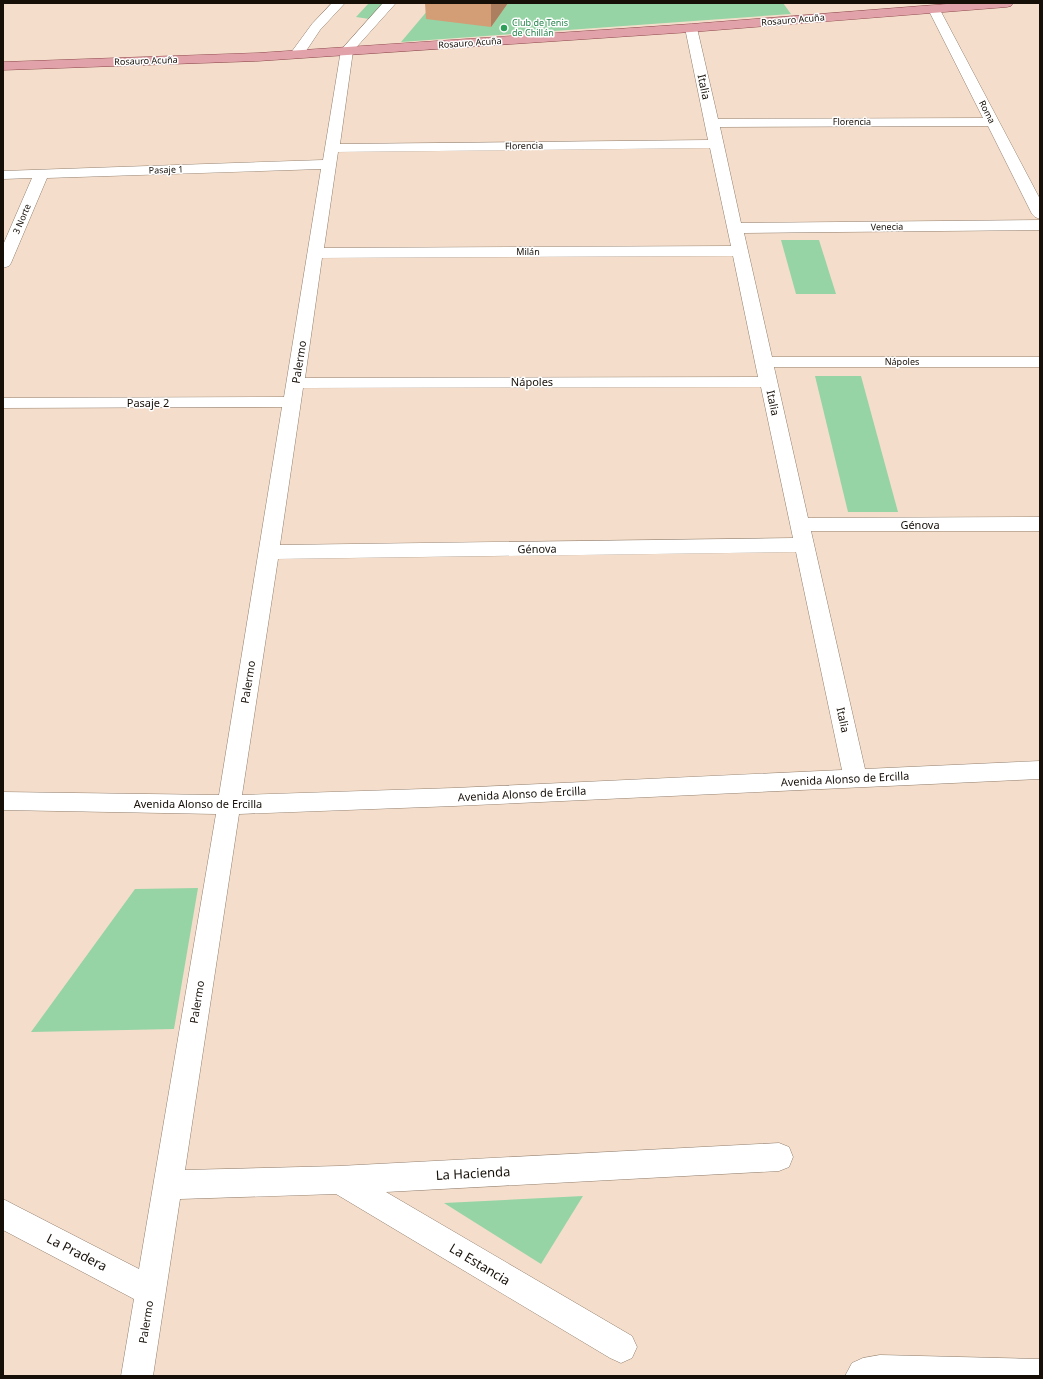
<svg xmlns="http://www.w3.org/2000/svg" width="1043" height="1379" font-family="'Noto Sans',sans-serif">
<rect width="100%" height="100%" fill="#f4decb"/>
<g fill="#96d4a5">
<polygon points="369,3 391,3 376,20 356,17"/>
<polygon points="434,3 783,3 791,14 401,42"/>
<polygon points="781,240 819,240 836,294 796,294"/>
<polygon points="815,376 861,376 898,512 848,512"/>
<polygon points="198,888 174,1029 31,1032 135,889"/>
<polygon points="583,1196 541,1264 444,1203"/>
</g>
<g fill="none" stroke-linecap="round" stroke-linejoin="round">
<defs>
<g id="minor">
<polygon points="332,3 345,3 320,30 302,57 292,57 290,54 312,24"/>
<path d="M383,3h13l-43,48 -13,93 368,-4 -23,-112 2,-3h8l2,3 21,91 265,-1 -55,-109 2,-3h8l102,193v20l-5,-2 -3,-3 -44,-88 -268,1 21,96 299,-3v10l-296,3 28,124h268v10h-266l34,151 232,-1v14h-229l54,238 175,-8v18l-586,27 -215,8 -54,356 154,-4 440,-23 10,4 4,10 -4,10 -10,4 -393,21 246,144 5,11 -5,11 -11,5 -11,-5 -274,-164 -156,5 -27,177h-32l13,-77 -131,-69v-31l136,70 77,-455 -213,-4v-18l216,3 63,-388 -279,1v-10l281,-1 37,-228 -274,9 -36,85 -2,3 -6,2v-23l29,-67 -29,1v-8l320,-11 18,-110zM710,148l21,98 -407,2 14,-96zM733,256l25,121 -453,1 17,-120zM761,387l32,151 -513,7 23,-157zM796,552l46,218 -388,18 -212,7 36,-236z"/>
<polygon points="880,1355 1040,1359 1040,1376 845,1376 852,1363 863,1358"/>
</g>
<polygon id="major" points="960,3 1013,3 1011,6 1007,7 691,32 258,61 3,70 3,62 258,53 691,24"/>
</defs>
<use href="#minor" stroke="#927e6d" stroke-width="1"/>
<use href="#major" stroke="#8d474c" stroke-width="1"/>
<use href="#minor" fill="#fff" fill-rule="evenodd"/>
<use href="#major" fill="#e1a3a9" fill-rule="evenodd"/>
</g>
<polygon fill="#d39d76" points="425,3 508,3 491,27 426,19"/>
<polygon fill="#ac7f60" points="491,3 508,3 491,27"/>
<circle fill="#2e9e5b" stroke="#fff" stroke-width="1.5" cx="504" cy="28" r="4"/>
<g text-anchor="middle" stroke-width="3" stroke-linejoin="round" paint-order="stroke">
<g font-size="9" fill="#160f08" stroke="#fff">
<text transform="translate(793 20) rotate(-5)" y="3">Rosauro Acuña</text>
<text transform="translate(470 43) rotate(-4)" y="3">Rosauro Acuña</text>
<text transform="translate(146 61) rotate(-2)" y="3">Rosauro Acuña</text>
<text transform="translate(987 112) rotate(63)" y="3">Roma</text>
<text x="852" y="125">Florencia</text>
<text transform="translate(524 146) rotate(-1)" y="3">Florencia</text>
<text transform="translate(166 170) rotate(-2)" y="3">Pasaje 1</text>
<text transform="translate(22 219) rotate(-67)" y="3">3 Norte</text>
<text transform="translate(887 227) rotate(-1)" y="3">Venecia</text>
<text x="528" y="255">Milán</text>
<text x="902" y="365">Nápoles</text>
</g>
<g font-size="9" fill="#27864d" stroke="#fff" text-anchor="start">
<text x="512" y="26">Club de Tenis<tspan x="512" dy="10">de Chillán</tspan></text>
</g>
<g font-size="11" fill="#160f08" stroke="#fff">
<text transform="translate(704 87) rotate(78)" y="4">Italia</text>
<text transform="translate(299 362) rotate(-81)" y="4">Palermo</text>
<text x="532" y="386">Nápoles</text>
<text x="148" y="407">Pasaje 2</text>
<text transform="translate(773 403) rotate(78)" y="4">Italia</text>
<text x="920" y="529">Génova</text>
<text transform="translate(537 549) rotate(-1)" y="4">Génova</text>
<text transform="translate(248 682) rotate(-81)" y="4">Palermo</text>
<text transform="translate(843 720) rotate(78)" y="4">Italia</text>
<text transform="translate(845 779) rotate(-3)" y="4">Avenida Alonso de Ercilla</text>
<text transform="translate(522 794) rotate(-3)" y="4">Avenida Alonso de Ercilla</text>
<text x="198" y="808">Avenida Alonso de Ercilla</text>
<text transform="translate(197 1002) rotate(-81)" y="4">Palermo</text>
<text transform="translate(146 1322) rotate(-81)" y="4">Palermo</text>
</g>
<g font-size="13" fill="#160f08" stroke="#fff">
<text transform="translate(473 1173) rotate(-3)" y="5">La Hacienda</text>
<text transform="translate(77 1252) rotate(27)" y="5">La Pradera</text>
<text transform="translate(480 1264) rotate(31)" y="5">La Estancia</text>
</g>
</g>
<rect width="1043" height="1379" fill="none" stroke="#160f08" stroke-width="8"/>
</svg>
